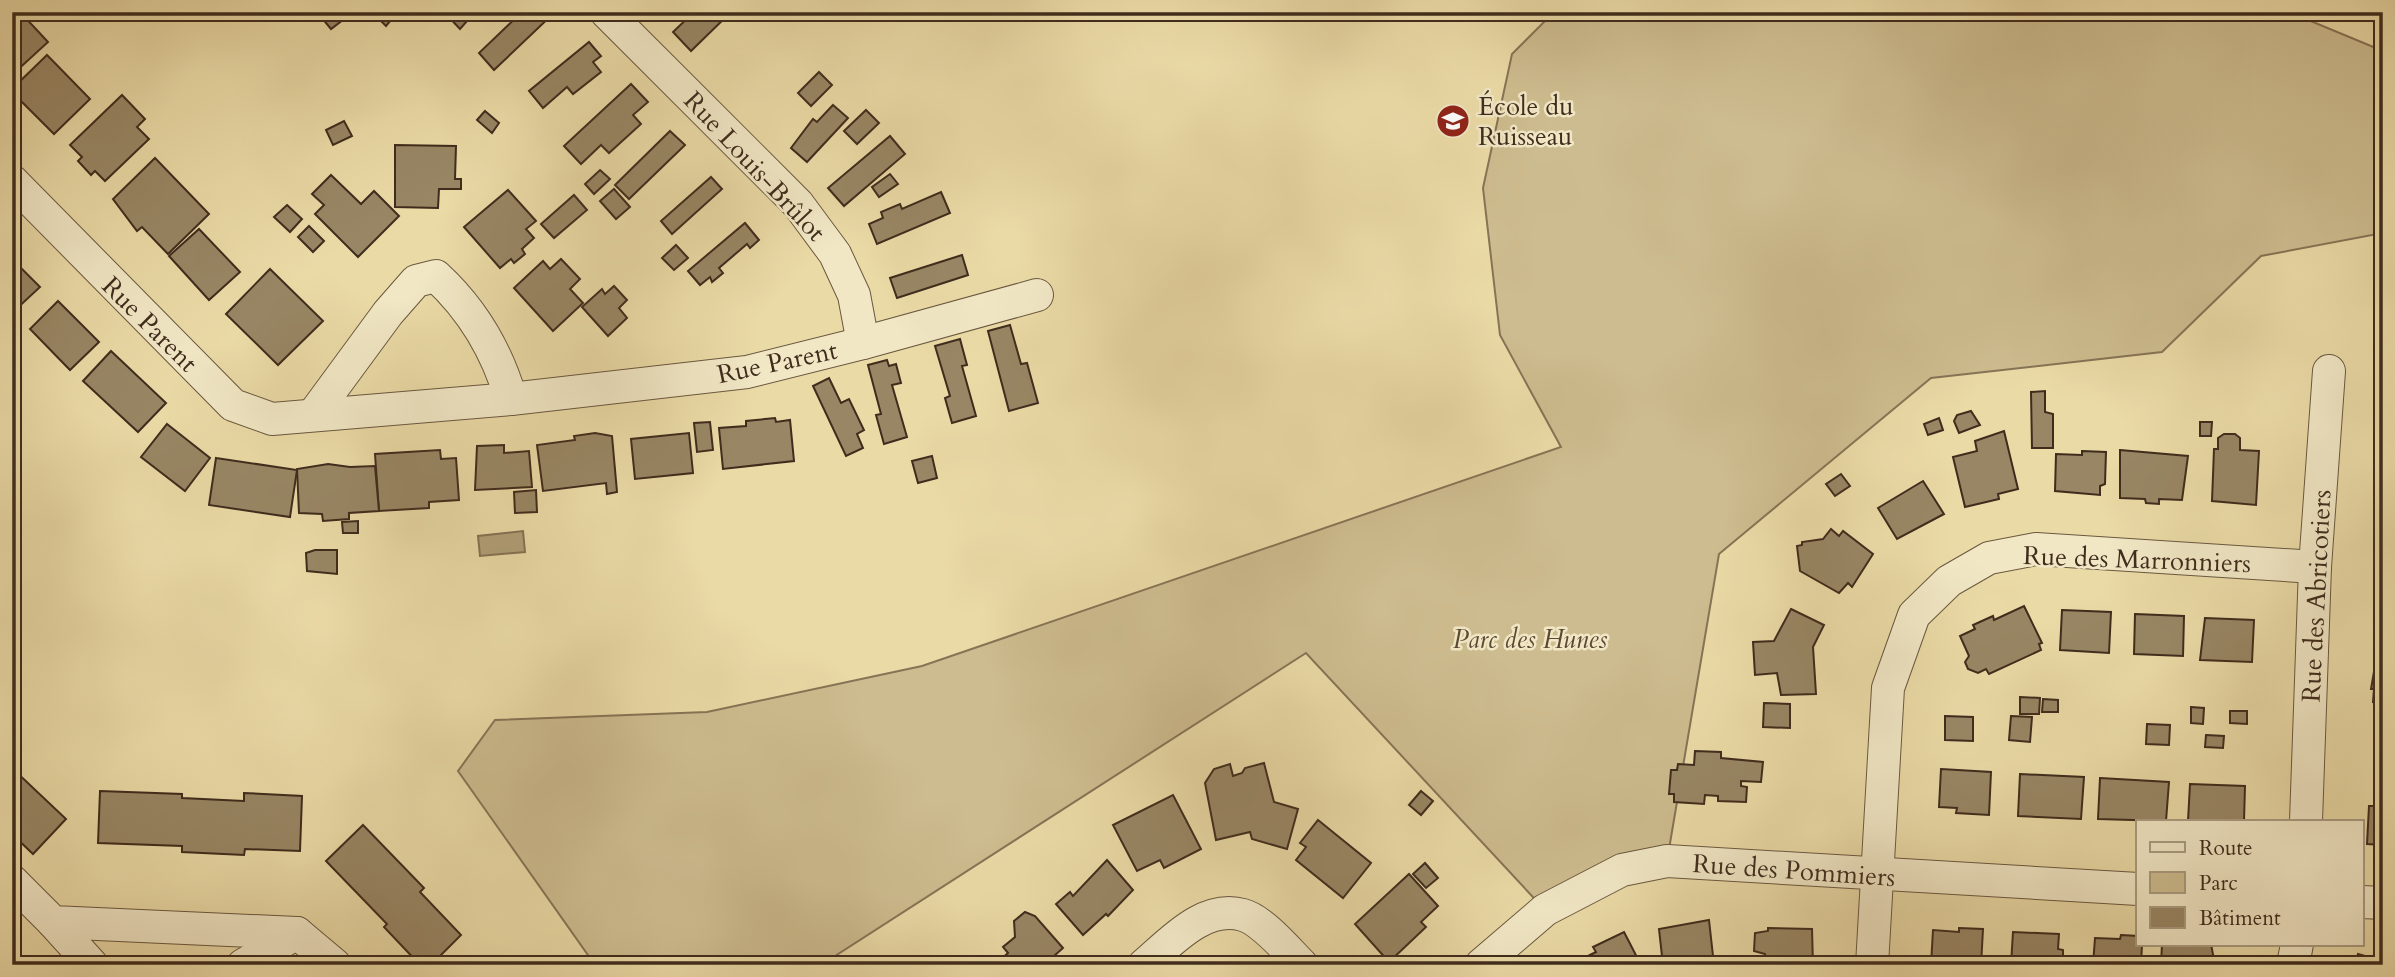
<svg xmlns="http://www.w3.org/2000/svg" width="2395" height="977" font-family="Cardo,serif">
<rect width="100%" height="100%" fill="#eadaa6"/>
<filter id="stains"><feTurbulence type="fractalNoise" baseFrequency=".00286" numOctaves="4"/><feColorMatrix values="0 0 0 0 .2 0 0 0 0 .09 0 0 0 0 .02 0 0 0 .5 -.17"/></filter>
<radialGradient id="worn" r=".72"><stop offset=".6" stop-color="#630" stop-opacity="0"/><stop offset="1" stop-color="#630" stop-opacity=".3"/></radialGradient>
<polygon fill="#cdbc8f" stroke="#867456" stroke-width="2" points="1554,12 2289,12 2383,51 2383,233 2261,256 2162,352 1931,378 1719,554 1667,861 1545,910 1306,653 821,965 595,965 458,771 495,720 707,712 922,666 1561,447 1500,335 1483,188 1512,54"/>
<polygon fill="#b09f77" stroke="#837153" stroke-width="2" points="523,531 525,552 480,556 478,536"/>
<g fill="#988664" stroke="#3f2c1d" stroke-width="2">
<polygon points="16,12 20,12 48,42 12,75 12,15"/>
<polygon points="317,12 345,12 348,16 331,29"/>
<polygon points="372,12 394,12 396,14 386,26"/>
<polygon points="410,12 436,12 429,19 424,14 418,20"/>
<polygon points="444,12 475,12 460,29"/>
<polygon points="522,12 555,12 494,70 479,53"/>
<polygon points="694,12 731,12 691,51 673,32"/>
<polygon points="589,42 601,56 593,62 601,72 573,94 567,87 543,108 529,91"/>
<polygon points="47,55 90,99 54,134 12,92 12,89"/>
<polygon points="819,72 832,85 811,106 798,93"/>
<polygon points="631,84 648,102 633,115 641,124 609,153 601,145 581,164 564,146"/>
<polygon points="122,95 145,119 137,127 149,139 105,181 95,171 91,175 78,161 82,157 70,145"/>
<polygon points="833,105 848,118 807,162 791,148 813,119 817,122"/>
<polygon points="866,110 879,123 857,144 844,131"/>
<polygon points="485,111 499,123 492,133 477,120"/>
<polygon points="344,121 352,136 333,145 326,130"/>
<polygon points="670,131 685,145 629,199 615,185"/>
<polygon points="890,136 905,154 844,206 828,188"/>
<polygon points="395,145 456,146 455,179 461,179 461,189 439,189 438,208 395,207"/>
<polygon points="155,158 209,214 168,254 142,227 137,231 113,199"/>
<polygon points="600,170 610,179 594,194 585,184"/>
<polygon points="890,174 898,184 879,197 872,187"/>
<polygon points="331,175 361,204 374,191 399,216 358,257 315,214 324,205 312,194"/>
<polygon points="711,177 722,189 672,234 661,221"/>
<polygon points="614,189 630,207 616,219 600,201"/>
<polygon points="508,190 536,221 526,229 534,238 522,249 525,254 514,263 511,259 500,268 464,227"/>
<polygon points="941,192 950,213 877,244 869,224 883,218 881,212 900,204 902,209"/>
<polygon points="574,195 587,210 554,238 541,224"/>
<polygon points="287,205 302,219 290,232 274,217"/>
<polygon points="745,223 759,240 750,248 747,244 719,268 723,273 712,282 710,277 700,285 688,271"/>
<polygon points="309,226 324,241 313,252 298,237"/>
<polygon points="199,229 240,272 209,300 169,256"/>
<polygon points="676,245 688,258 674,270 662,258"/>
<polygon points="962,255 968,275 897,298 890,278"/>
<polygon points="12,259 40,287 12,313"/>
<polygon points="561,259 580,279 570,289 583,303 553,331 514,288 543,261 550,269"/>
<polygon points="270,269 323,321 278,365 226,314"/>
<polygon points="614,286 627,300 619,308 627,318 608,336 582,307 602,289 605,294"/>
<polygon points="58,301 99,342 70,370 30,329"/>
<polygon points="1010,325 1021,364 1027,363 1038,403 1009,411 988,331"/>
<polygon points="960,339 967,365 962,366 976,416 952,423 945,398 950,396 935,346"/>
<polygon points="111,351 166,403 138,432 83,381"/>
<polygon points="887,360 889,366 896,364 901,383 892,385 907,437 884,444 876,415 881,414 868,365"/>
<polygon points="829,378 841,403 849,399 864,430 857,434 863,448 846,456 813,386"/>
<polygon points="2045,391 2045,412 2053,414 2053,448 2032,448 2031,392"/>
<polygon points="1971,411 1980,425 1959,433 1954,421 1957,415"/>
<polygon points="775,418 776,422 790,420 794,461 723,469 719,428 746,426 746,421"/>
<polygon points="1939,418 1943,430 1928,435 1924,424"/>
<polygon points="710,422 713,450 697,452 694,423"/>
<polygon points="2200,422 2212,422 2211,436 2200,436"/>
<polygon points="167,424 210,458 185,491 141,457"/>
<polygon points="2004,431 2018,489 1998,494 1999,499 1965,507 1953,457 1977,451 1975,441"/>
<polygon points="595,433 612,436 617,492 607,494 606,483 543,491 537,445 575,440 574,436"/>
<polygon points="689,433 693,473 635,479 631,439"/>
<polygon points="2224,434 2235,434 2240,438 2240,450 2259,451 2256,505 2212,501 2214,449 2218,449 2218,438"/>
<polygon points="504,445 504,453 529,451 532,487 475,490 477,446"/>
<polygon points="440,450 441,459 456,458 459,500 429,502 429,508 379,511 375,454"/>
<polygon points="2120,450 2188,456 2182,500 2159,499 2159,504 2146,503 2145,499 2120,498"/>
<polygon points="2082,451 2106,452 2105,484 2100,486 2100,495 2055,491 2056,454 2082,455"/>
<polygon points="932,456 937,478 918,483 912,461"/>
<polygon points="216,458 297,470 290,517 209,505"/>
<polygon points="328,464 350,467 375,466 379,511 349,513 349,519 323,521 322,514 299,513 297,469"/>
<polygon points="1841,474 1850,486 1835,496 1826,484"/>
<polygon points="1923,481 1944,514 1897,539 1878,508"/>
<polygon points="536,490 537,512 515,513 514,492"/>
<polygon points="358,521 358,533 343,533 342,522"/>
<polygon points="1831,529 1839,536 1843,531 1873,554 1852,587 1848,583 1839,593 1800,571 1797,546 1802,545 1802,542 1823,539"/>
<polygon points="315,550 337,550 337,574 307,571 306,553"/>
<polygon points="2024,606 2042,643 2039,644 2041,650 1989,674 1986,669 1978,673 1968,669 1965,662 1969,656 1960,636 1975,629 1973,625 1993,616 1994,620"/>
<polygon points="1791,609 1824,625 1813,647 1816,694 1781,695 1777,673 1755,675 1753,642 1774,641"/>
<polygon points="2062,610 2111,612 2109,653 2060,650"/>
<polygon points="2135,614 2184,616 2183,656 2134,654"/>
<polygon points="2205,618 2254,620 2252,662 2200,660"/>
<polygon points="2376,660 2383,660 2383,703 2373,702 2374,689 2371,689"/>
<polygon points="2020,697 2040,698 2039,714 2020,714"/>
<polygon points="2043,699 2058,700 2058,712 2042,712"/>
<polygon points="1764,703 1790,704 1790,728 1763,727"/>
<polygon points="2191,707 2204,708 2203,724 2191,723"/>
<polygon points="2230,711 2247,711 2247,724 2230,723"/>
<polygon points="1945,716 1973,717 1973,741 1945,740"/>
<polygon points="2011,716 2032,717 2030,742 2009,740"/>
<polygon points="2147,724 2170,725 2169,745 2146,744"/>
<polygon points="2206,735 2224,736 2223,748 2205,747"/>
<polygon points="1695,751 1721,752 1721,758 1763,762 1761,782 1741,781 1741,786 1747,787 1746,802 1718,801 1718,796 1705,795 1704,804 1674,802 1674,794 1669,794 1671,770 1677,770 1678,764 1694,765"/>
<polygon points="1264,763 1274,802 1298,809 1287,849 1252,839 1250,832 1216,840 1205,783 1214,769 1230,764 1233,776 1242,773 1245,768"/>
<polygon points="12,768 66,819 33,854 12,834"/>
<polygon points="1941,769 1991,772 1989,815 1956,813 1957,808 1939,807"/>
<polygon points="2020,774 2084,777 2081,819 2018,816"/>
<polygon points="2100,778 2169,782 2166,821 2098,819"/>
<polygon points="2190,784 2245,786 2244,821 2188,821"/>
<polygon points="100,791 182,794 182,798 244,801 244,793 302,796 300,851 245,849 244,855 182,852 182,846 98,843"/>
<polygon points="1421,791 1433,801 1421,815 1409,805"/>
<polygon points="1173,795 1201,849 1164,868 1160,860 1137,871 1113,825"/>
<polygon points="2369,806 2383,806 2383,845 2367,844"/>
<polygon points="1318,820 1371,863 1343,898 1296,860 1306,847 1300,843"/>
<polygon points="363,825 424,888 420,892 461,935 431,965 420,965 384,927 387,924 326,861"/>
<polygon points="1107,860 1133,890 1108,916 1106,914 1083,935 1056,904 1070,892 1073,896"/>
<polygon points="1425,863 1438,878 1426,888 1413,874"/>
<polygon points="1409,874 1438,906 1421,922 1426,927 1389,962 1355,924"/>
<polygon points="1025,912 1035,916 1063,948 1044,965 1004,965 1000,960 1008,953 1003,947 1015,937 1014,921"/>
<polygon points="1709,920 1714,965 1663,965 1659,929"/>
<polygon points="1768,928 1812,929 1813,965 1764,965 1765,954 1754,951 1755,933 1768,931"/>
<polygon points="1959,928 1983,929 1981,965 1931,965 1933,930 1959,932"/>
<polygon points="1624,932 1641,965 1570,965 1596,952 1593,947"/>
<polygon points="2013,932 2059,934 2058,949 2063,950 2063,962 2057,962 2057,965 2011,965"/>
<polygon points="2121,935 2138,936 2138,944 2142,944 2141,965 2093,965 2095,938 2120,939"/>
<polygon points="2162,944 2211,944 2215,965 2161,965"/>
<polygon points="2358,954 2383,961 2383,965 2355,965"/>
</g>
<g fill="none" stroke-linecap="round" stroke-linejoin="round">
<defs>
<g id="minor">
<polyline points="606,12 798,204 835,254 854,295 863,343"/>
<polyline points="12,181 233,405 272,419 511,399 747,372 863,343 1037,295"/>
<path d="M313,415l75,-102 28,-32 20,-5c37,34 61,75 75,123"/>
<polyline points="2306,821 2315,567 2329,371"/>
<polyline points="12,881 53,922 297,933 335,965"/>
<polyline points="2362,902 2383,903"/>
<polyline points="53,922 92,965"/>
<polyline points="243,965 297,933"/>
<path d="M1144,965c27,-23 60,-61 99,-50 19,5 45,36 59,50"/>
<polyline points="1481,965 1545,910 1622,870 1667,861 2138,889"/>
<polyline points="1872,965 1888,688 1914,615 1949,581 1989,558 2036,549 2315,567"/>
<polyline points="2293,965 2297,944"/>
</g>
</defs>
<use href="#minor" stroke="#6a583f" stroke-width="34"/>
<use href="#minor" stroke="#f1e7c5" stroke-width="32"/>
</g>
<defs>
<symbol id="school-disc" viewBox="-11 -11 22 22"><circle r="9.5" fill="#8f2418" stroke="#f1e7c5"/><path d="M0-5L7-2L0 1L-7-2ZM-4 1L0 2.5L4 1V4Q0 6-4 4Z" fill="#fff"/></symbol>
</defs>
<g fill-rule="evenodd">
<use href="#school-disc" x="1434" y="102" width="38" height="38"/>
</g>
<g text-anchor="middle" stroke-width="5" stroke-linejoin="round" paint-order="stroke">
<g font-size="26" fill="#3f2c1d" stroke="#f1e7c5" text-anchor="start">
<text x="1478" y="115">École du<tspan x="1478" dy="30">Ruisseau</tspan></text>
</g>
<g font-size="26" fill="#3f2c1d" stroke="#f1e7c5">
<text transform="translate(755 166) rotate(47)" y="9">Rue Louis-Brûlot</text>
<text transform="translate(150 324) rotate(45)" y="9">Rue Parent</text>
<text transform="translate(777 362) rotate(-12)" y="9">Rue Parent</text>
<text transform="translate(2137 559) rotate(2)" y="9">Rue des Marronniers</text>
<text transform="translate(2316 596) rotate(-87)" y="9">Rue des Abricotiers</text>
<text transform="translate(1794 870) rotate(4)" y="9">Rue des Pommiers</text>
</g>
<g font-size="26" font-style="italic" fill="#5b4934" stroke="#f1e7c5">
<text x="1530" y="648">Parc des Hunes</text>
</g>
</g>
<rect width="2395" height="977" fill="none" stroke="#eadaa6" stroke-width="42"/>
<rect x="14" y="14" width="2367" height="949" fill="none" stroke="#3f2c1d" stroke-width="3.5"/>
<rect x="21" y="21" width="2353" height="935" fill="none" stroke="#3f2c1d" stroke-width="2"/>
<rect x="2136" y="820" width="228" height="126" fill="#f1e7c5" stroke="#aa9c82" stroke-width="2"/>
<rect x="2150" y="842" width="35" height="10" fill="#f1e7c5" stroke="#aa9c82" stroke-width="2"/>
<text x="2199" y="855" font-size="21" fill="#3f2c1d">Route</text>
<rect x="2150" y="872" width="35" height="21" fill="#cdbc8f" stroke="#aa9c82" stroke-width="2"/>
<text x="2199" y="890" font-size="21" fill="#3f2c1d">Parc</text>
<rect x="2150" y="907" width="35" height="21" fill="#988664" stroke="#aa9c82" stroke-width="2"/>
<text x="2199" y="925" font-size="21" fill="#3f2c1d">Bâtiment</text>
<rect width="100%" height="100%" filter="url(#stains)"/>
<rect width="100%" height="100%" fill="url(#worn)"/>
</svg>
